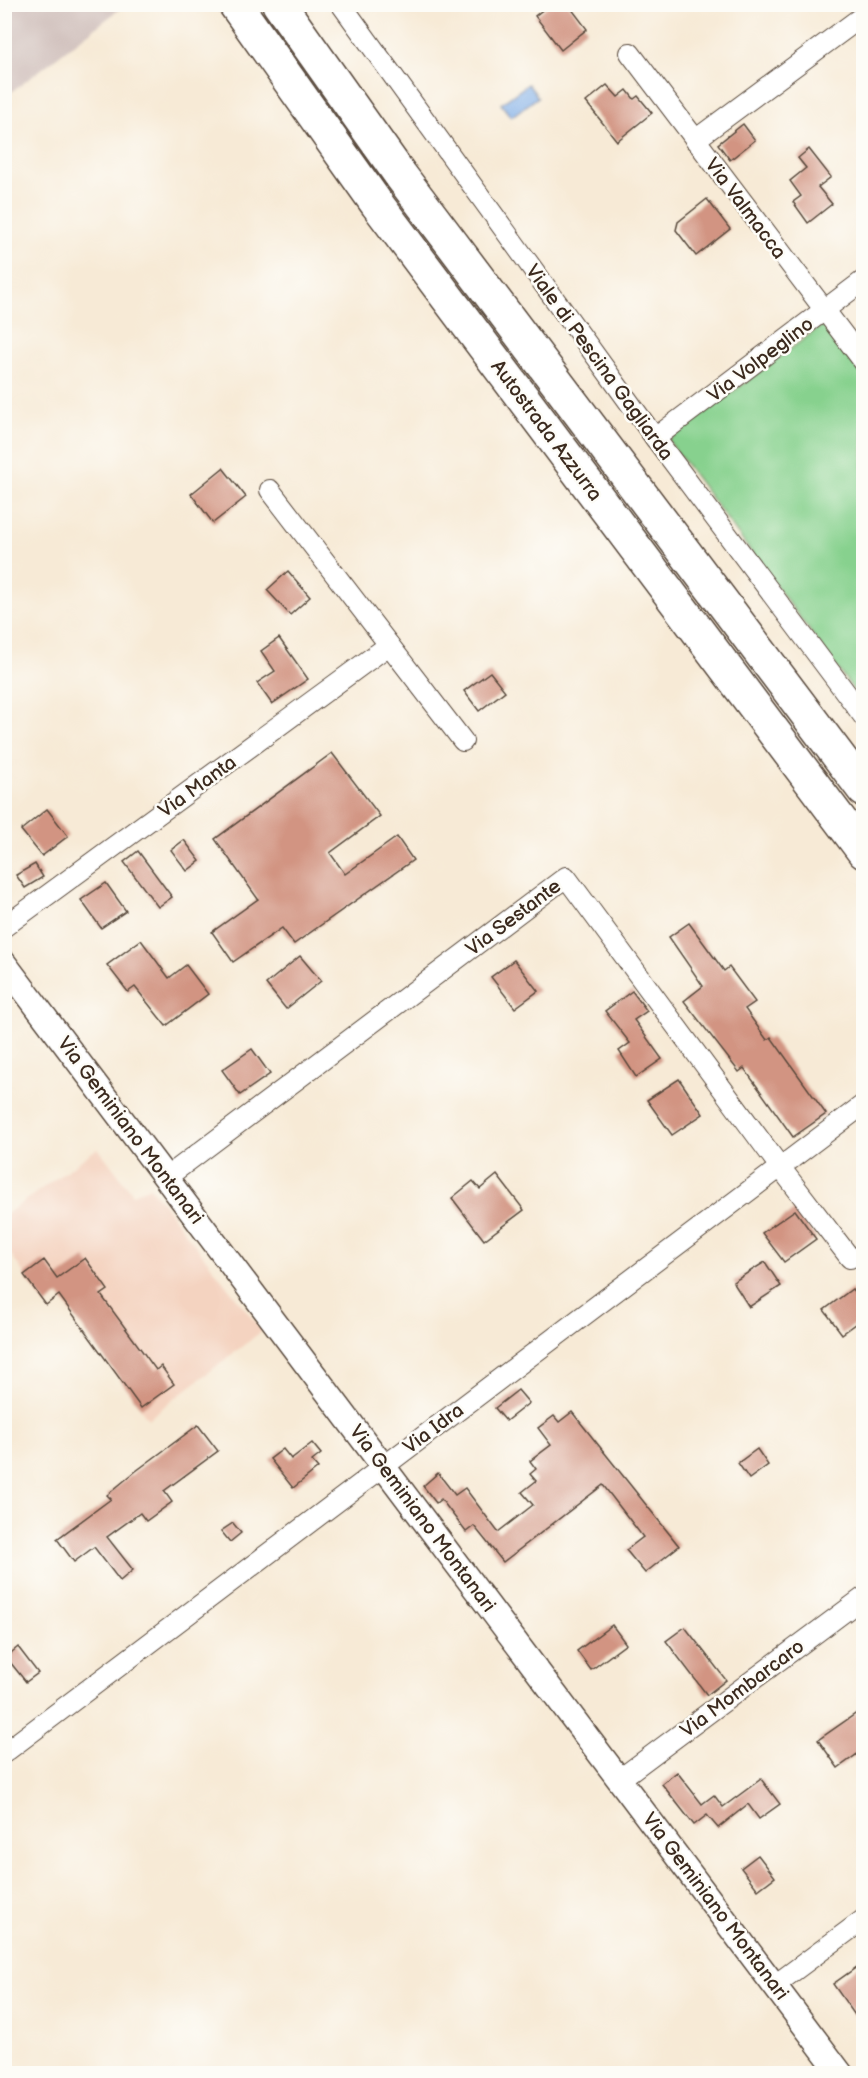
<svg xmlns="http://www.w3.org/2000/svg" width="868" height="2078" font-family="'Balsamiq Sans',sans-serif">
<rect width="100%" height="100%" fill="#fdfcf7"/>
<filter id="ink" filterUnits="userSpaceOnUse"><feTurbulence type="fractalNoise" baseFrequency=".0167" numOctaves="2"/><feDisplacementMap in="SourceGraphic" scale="12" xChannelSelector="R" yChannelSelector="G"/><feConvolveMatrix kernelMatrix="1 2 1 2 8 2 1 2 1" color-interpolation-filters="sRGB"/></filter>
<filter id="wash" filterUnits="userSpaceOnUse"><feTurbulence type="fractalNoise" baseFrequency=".008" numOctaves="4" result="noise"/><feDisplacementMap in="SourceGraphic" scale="24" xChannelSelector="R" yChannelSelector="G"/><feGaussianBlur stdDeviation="1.35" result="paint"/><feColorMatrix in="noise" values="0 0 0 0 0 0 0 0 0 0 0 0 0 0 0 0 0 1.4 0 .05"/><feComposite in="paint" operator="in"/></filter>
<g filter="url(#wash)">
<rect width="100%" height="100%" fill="#f7ead6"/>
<polygon fill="#f4d3c0" points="98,1148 133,1194 150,1187 262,1331 148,1419 60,1295 46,1305 5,1246 4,1216"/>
<polygon fill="#d0c0bc" points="5,4 125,4 125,5 5,97"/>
<polygon fill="#87d18e" stroke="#617e56" stroke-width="1.5" points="824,324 863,376 863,703 668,440"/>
<polygon fill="#7dace7" stroke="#5c6b82" stroke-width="1.5" points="528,84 538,97 511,117 501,104"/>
<g id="blocks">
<g fill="#d29482">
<polygon points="550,4 568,4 587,29 561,50 535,16"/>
<polygon points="607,85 618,97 627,90 634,99 638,96 652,113 617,141 586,102"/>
<polygon points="743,124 755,140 730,160 718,144"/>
<polygon points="809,149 831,177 818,187 832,204 808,223 793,202 801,196 790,181 806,168 798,158"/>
<polygon points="707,199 730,229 696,256 676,230 678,222"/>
<polygon points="223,468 246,497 213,523 191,494"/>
<polygon points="288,571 310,597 290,615 267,590"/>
<polygon points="279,638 308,679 272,704 257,683 275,671 261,651"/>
<polygon points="490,672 505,691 479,711 464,691"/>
<polygon points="332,753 380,816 330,853 345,874 397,837 413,860 294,944 282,928 233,962 212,932 258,899 215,839"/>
<polygon points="47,809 68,836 42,856 21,830"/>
<polygon points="184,840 200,861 187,871 171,850"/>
<polygon points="138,851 172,897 158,907 124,862"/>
<polygon points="35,864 43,877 25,888 16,875"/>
<polygon points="106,883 126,911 101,928 81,900"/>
<polygon points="689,923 724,971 729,967 755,1002 745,1009 767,1040 771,1037 826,1114 793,1137 744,1068 739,1072 684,1001 703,986 669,937"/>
<polygon points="141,940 169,978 186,965 208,994 166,1026 135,987 128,992 107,965"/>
<polygon points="300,956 321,981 286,1009 266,984"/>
<polygon points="514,960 538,991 515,1008 491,977"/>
<polygon points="632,991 647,1011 634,1020 662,1059 636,1077 619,1051 630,1043 605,1011"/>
<polygon points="252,1049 270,1074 240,1095 222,1070"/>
<polygon points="679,1079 703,1114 672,1135 647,1100"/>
<polygon points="497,1175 524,1210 484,1240 452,1198 473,1181 480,1189"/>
<polygon points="795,1210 816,1239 784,1262 762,1233"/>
<polygon points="85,1258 108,1290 101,1295 156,1370 161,1366 174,1384 141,1408 59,1295 46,1305 24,1275 44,1260 57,1278"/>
<polygon points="765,1262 781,1286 749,1307 733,1282"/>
<polygon points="852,1289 864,1304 864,1318 842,1334 824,1310"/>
<polygon points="518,1390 529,1403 506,1421 495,1408"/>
<polygon points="572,1412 679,1546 645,1573 626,1550 643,1537 603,1485 503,1562 474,1526 466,1532 441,1499 436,1503 423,1486 438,1473 455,1495 465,1488 498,1532 533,1505 522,1492 536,1481 530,1474 536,1469 530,1461 551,1445 538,1428 554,1416 559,1422"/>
<polygon points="198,1425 218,1451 164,1491 172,1502 146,1521 140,1513 107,1537 133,1570 120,1581 94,1547 74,1562 57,1539 111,1499 107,1495 136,1471"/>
<polygon points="312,1443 321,1454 312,1461 318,1468 293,1488 270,1459 283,1449 291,1459"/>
<polygon points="757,1449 768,1465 749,1479 738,1463"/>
<polygon points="233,1523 241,1533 230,1542 221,1531"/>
<polygon points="612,1625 626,1644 591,1670 577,1651"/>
<polygon points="685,1627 726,1680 707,1695 666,1641"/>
<polygon points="18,1647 38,1673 26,1682 6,1657"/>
<polygon points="864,1708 864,1749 838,1768 818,1740"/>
<polygon points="677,1772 702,1804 714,1795 723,1807 761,1779 780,1804 759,1819 748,1804 718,1828 707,1815 694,1825 662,1784"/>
<polygon points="758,1855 775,1877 758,1890 741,1868"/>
<polygon points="864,1962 864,2028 833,1984"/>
</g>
</g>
</g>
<g filter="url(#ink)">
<use href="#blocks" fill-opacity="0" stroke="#57473a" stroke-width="1.5"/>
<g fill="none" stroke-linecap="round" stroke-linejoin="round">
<defs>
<g id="minor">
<polyline points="341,4 655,438 864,717"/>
<polyline points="630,53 864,362"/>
<polyline points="695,140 864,15"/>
<polyline points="655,438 864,280"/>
<polyline points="270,490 463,741"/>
<polyline points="4,927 389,645"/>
<polyline points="167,1177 566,877 780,1167 850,1258"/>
<polyline points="4,1753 864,1104"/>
<polyline points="620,1779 864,1597"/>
<polyline points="775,1985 864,1919"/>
</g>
<polyline id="tertiary" points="4,963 841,2074"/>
<g id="motorway">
<polyline points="235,4 377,204 864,852"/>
<polyline points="279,4 401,176 864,790"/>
</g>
</defs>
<use href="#minor" stroke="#57473a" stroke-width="22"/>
<use href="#tertiary" stroke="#57473a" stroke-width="27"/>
<use href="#motorway" stroke="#57473a" stroke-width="36"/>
<use href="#minor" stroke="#fff" stroke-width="20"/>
<use href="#tertiary" stroke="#fff" stroke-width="24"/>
<use href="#motorway" stroke="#fff" stroke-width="33"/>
</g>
</g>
<g text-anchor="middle" stroke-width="5" stroke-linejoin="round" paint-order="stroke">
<g font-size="20" fill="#3b2a1e" stroke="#fdfcf7">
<text transform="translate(746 208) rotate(53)" y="7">Via Valmacca</text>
<text transform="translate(760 359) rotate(-37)" y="7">Via Volpeglino</text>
<text transform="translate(600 362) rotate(54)" y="7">Viale di Pescina Gagliarda</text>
<text transform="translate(547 430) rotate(53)" y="7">Autostrada Azzurra</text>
<text transform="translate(197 786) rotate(-36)" y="7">Via Manta</text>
<text transform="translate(513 917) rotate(-37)" y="7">Via Sestante</text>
<text transform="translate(131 1130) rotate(53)" y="7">Via Geminiano Montanari</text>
<text transform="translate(433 1428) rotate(-37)" y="7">Via Idra</text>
<text transform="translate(423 1518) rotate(53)" y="7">Via Geminiano Montanari</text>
<text transform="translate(742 1688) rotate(-37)" y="7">Via Mombarcaro</text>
<text transform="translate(716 1906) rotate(53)" y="7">Via Geminiano Montanari</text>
</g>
</g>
<rect width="868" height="2078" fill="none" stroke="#fdfcf7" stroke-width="24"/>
</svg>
